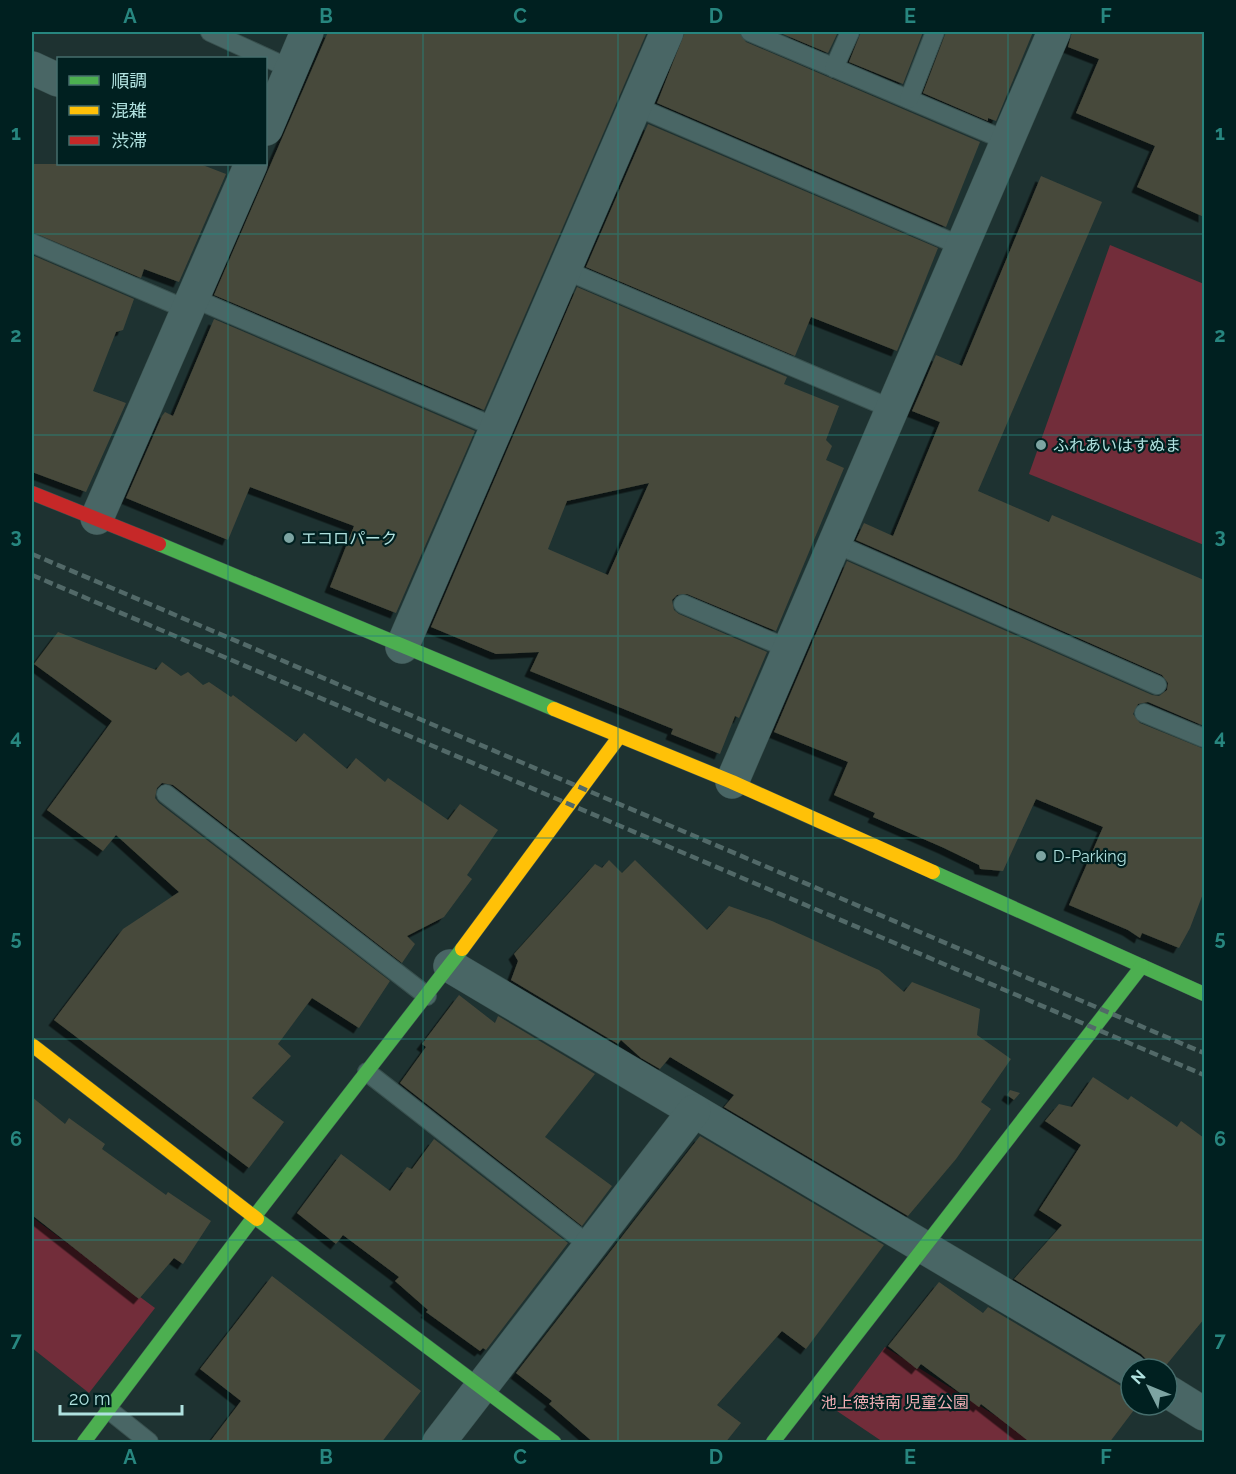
<svg xmlns="http://www.w3.org/2000/svg" width="1236" height="1474" font-family="Raleway,'Noto Sans JP',sans-serif">
<defs>
<filter id="shadow"><feDropShadow dx="-5.5" dy="5.5" stdDeviation="0" flood-color="#0009"/></filter>
</defs>
<rect width="100%" height="100%" fill="#1e3231"/>
<g fill="#722d3a">
<polygon points="1110,245 1204,284 1204,545 1029,474"/>
<polygon points="32,1217 155,1308 89,1393 32,1348"/>
<polygon points="885,1347 1035,1440 1033,1442 883,1442 837,1411"/>
</g>
<g fill="#47493b" fill-rule="evenodd" filter="url(#shadow)">
<polygon points="328,32 647,32 484,410 214,295"/>
<polygon points="685,32 739,32 746,42 980,142 946,227 657,103"/>
<polygon points="778,32 838,32 828,53"/>
<polygon points="861,32 923,32 903,84 849,62"/>
<polygon points="946,32 1033,32 996,121 988,118 988,121 923,93"/>
<polygon points="1072,32 1204,32 1204,217 1137,187 1155,146 1076,113 1099,59 1068,47"/>
<polygon points="648,124 938,248 897,351 811,317 795,356 586,267"/>
<polygon points="32,164 200,164 226,174 179,282 144,269 141,278 32,232"/>
<polygon points="1041,176 1102,202 978,491 1049,522 1052,515 1204,580 1204,726 1148,702 1138,704 1133,714 1140,723 1204,749 1204,891 1190,928 1179,948 1142,933 1140,938 1128,930 1069,905 1103,827 1036,799 1003,871 980,869 979,865 944,848 873,817 875,813 834,795 848,762 774,732 847,561 1152,695 1159,696 1167,690 1168,683 1162,675 856,540 864,523 893,536 940,422 912,411 919,395 936,355 962,366"/>
<polygon points="32,255 134,299 123,330 116,332 93,391 126,403 86,492 32,472"/>
<path d="M577,287l210,90 -3,7 55,22 -13,34 6,6 -6,14 18,8 -68,163 -89,-37 -10,1 -5,5 2,10 5,4 88,38 -28,66 -4,-2 -15,38 -49,-20 2,-5 -143,-58 9,-19 -43,2 -65,-27zM649,483l-41,92 -60,-26 19,-48z"/>
<polygon points="214,319 475,431 396,613 330,587 354,526 250,487 228,540 126,498 162,416 165,412 173,416"/>
<polygon points="58,632 156,670 162,662 181,676 188,672 203,685 209,682 231,697 233,695 296,742 304,733 347,769 356,758 385,782 388,778 448,820 460,804 498,830 467,875 472,879 444,917 407,936 415,944 402,963 173,785 162,783 157,788 155,798 159,803 390,981 359,1028 312,998 278,1044 291,1056 252,1098 284,1122 249,1168 54,1020 123,929 179,892 116,835 103,851 47,810 112,721 34,664"/>
<polygon points="609,860 622,873 635,860 707,930 729,906 772,921 879,970 904,992 912,982 980,1009 977,1035 1011,1059 981,1102 991,1109 956,1159 908,1216 724,1107 734,1095 685,1066 670,1057 660,1069 641,1058 621,1040 618,1044 511,980 518,961 514,954 595,864 602,868"/>
<polygon points="459,995 495,1023 498,1016 595,1074 545,1137 612,1186 582,1226 400,1083 426,1047 422,1044"/>
<polygon points="1093,1077 1128,1100 1131,1096 1177,1127 1181,1121 1204,1138 1204,1319 1163,1369 1150,1369 1147,1360 1141,1354 1014,1279 1062,1225 1039,1210 1081,1145 1045,1121 1059,1104 1072,1107"/>
<polygon points="1010,1090 1020,1093 1014,1100 1007,1095"/>
<polygon points="32,1097 65,1124 69,1118 105,1144 102,1149 166,1195 168,1192 211,1221 183,1264 174,1258 139,1299 32,1215"/>
<polygon points="700,1136 884,1245 806,1349 782,1331 717,1405 741,1423 725,1443 594,1443 549,1404 552,1401 516,1373"/>
<polygon points="434,1139 568,1243 486,1350 483,1348 480,1351 426,1312 428,1310 395,1281 399,1277 343,1235 336,1244 297,1213 341,1154 390,1191 407,1167 412,1169"/>
<polygon points="272,1276 421,1391 381,1443 209,1443 241,1401 200,1369"/>
<polygon points="939,1282 983,1313 988,1307 1121,1386 1131,1389 1131,1405 1137,1406 1109,1443 1031,1443 981,1404 979,1407 921,1364 917,1369 888,1346"/>
</g>
<g fill="none" stroke-linecap="round" stroke-linejoin="round">
<defs>
<g id="lane">
<polyline points="210,32 291,69"/>
<polyline points="750,32 1007,141"/>
<polyline points="834,68 850,32"/>
<polyline points="909,99 935,32"/>
<polyline points="635,106 961,246"/>
<polyline points="32,243 188,310"/>
<polyline points="565,270 892,409"/>
<polyline points="193,298 497,428"/>
<polyline points="834,543 1157,685"/>
<polyline points="683,604 789,649"/>
<polyline points="1144,713 1204,738"/>
<polyline points="166,794 427,996"/>
<polyline points="367,1072 590,1246"/>
<polyline points="109,1410 149,1442"/>
</g>
<g id="street">
<polyline points="32,68 58,80"/>
<polyline points="266,129 307,32"/>
<polyline points="97,518 251,164"/>
<polyline points="402,647 667,32"/>
<polyline points="732,782 1054,32"/>
<polyline points="450,966 1131,1370"/>
<polyline points="1167,1391 1204,1414"/>
<polyline points="439,1442 694,1111"/>
</g>
<g id="fast">
<polyline points="159,544 554,709"/>
<polyline points="933,872 1204,994"/>
<polyline points="257,1219 554,1442"/>
<polyline points="84,1442 254,1217 462,949"/>
<polyline points="773,1442 1142,966"/>
</g>
<g id="slow">
<polyline points="554,709 732,782 933,872"/>
<polyline points="462,949 619,737"/>
<polyline points="32,1045 257,1219"/>
</g>
<polyline id="jam" points="32,493 159,544"/>
</defs>
<use href="#lane" stroke="#39514f" stroke-width="20"/>
<use href="#street" stroke="#39514f" stroke-width="34"/>
<use href="#fast" stroke="#39514f" stroke-width="15"/>
<use href="#slow" stroke="#39514f" stroke-width="15"/>
<use href="#jam" stroke="#39514f" stroke-width="15"/>
<use href="#lane" stroke="#496665" stroke-width="18"/>
<use href="#street" stroke="#496665" stroke-width="33"/>
<use href="#fast" stroke="#4caf50" stroke-width="14"/>
<use href="#slow" stroke="#ffc107" stroke-width="14"/>
<use href="#jam" stroke="#c62828" stroke-width="14"/>
<g stroke="#526968" stroke-width="4.5" stroke-dasharray="9 4.5" stroke-linecap="butt">
<polyline points="32,554 1204,1053"/>
<polyline points="32,575 1204,1075"/>
</g>
</g>
<path fill="none" stroke="#27867f" stroke-width="1.5" stroke-opacity="0.55" d="M228,32v26M423,32v1410M618,32v1410M813,32v1410M1008,32v1410M228,164v1278M32,234h1172M32,435h1172M32,636h1172M32,838h1172M32,1039h1172M32,1240h1172"/>
<g fill="#7da4a2" stroke="#002020" stroke-width="2">
<circle cx="1041" cy="445" r="6"/>
<circle cx="289" cy="538" r="6"/>
<circle cx="1041" cy="856" r="6"/>
</g>
<g text-anchor="middle" stroke-width="4.5" stroke-linejoin="round" paint-order="stroke">
<g font-size="16" fill="#b0e1df" stroke="#002020" text-anchor="start">
<text x="1053" y="451">ふれあいはすぬま</text>
<text x="301" y="544">エコロパーク</text>
<text x="1053" y="862">D-Parking</text>
</g>
<g font-size="16" fill="#f0adb3" stroke="#002020">
<text x="895" y="1408">池上徳持南 児童公園</text>
</g>
</g>
<rect width="1236" height="1474" fill="none" stroke="#002020" stroke-width="66"/>
<rect x="57" y="57" width="210" height="108" fill="#002020" stroke="#466d6c" stroke-width="1.5"/>
<rect x="69" y="76" width="30" height="9" fill="#4caf50" stroke="#466d6c" stroke-width="1.5"/>
<text x="111" y="87" font-size="18" fill="#b0e1df">順調</text>
<rect x="69" y="106" width="30" height="9" fill="#ffc107" stroke="#466d6c" stroke-width="1.5"/>
<text x="111" y="117" font-size="18" fill="#b0e1df">混雑</text>
<rect x="69" y="136" width="30" height="9" fill="#c62828" stroke="#466d6c" stroke-width="1.5"/>
<text x="111" y="147" font-size="18" fill="#b0e1df">渋滞</text>
<g transform="translate(1149 1387) rotate(313)"><circle r="28" fill="#002020" stroke="#466d6c" stroke-width="1.5"/>
<path d="M0-4.5L10 22L0 15L-10 22Z" fill="#7da4a2"/>
<text y="-9" font-size="16" font-weight="bold" text-anchor="middle" fill="#b0e1df">N</text>
</g>
<path d="M60 1405v9h122v-9" fill="none" stroke="#b0e1df" stroke-width="3"/>
<text x="69" y="1405" font-size="18" fill="#b0e1df" stroke="#002020" stroke-width="4.5" paint-order="stroke">20 m</text>
<rect x="33" y="33" width="1170" height="1408" fill="none" stroke="#27867f" stroke-width="2"/>
<g font-size="20" text-anchor="middle" font-weight="bold" fill="#27867f">
<text x="130" y="23">A</text>
<text x="326" y="23">B</text>
<text x="520" y="23">C</text>
<text x="716" y="23">D</text>
<text x="910" y="23">E</text>
<text x="1106" y="23">F</text>
<text x="16" y="140">1</text>
<text x="1220" y="140">1</text>
<text x="16" y="342">2</text>
<text x="1220" y="342">2</text>
<text x="16" y="543">3</text>
<text x="1220" y="543">3</text>
<text x="16" y="744">4</text>
<text x="1220" y="744">4</text>
<text x="16" y="945">5</text>
<text x="1220" y="945">5</text>
<text x="16" y="1146">6</text>
<text x="1220" y="1146">6</text>
<text x="16" y="1347">7</text>
<text x="1220" y="1347">7</text>
<text x="130" y="1464">A</text>
<text x="326" y="1464">B</text>
<text x="520" y="1464">C</text>
<text x="716" y="1464">D</text>
<text x="910" y="1464">E</text>
<text x="1106" y="1464">F</text>
</g>
</svg>
